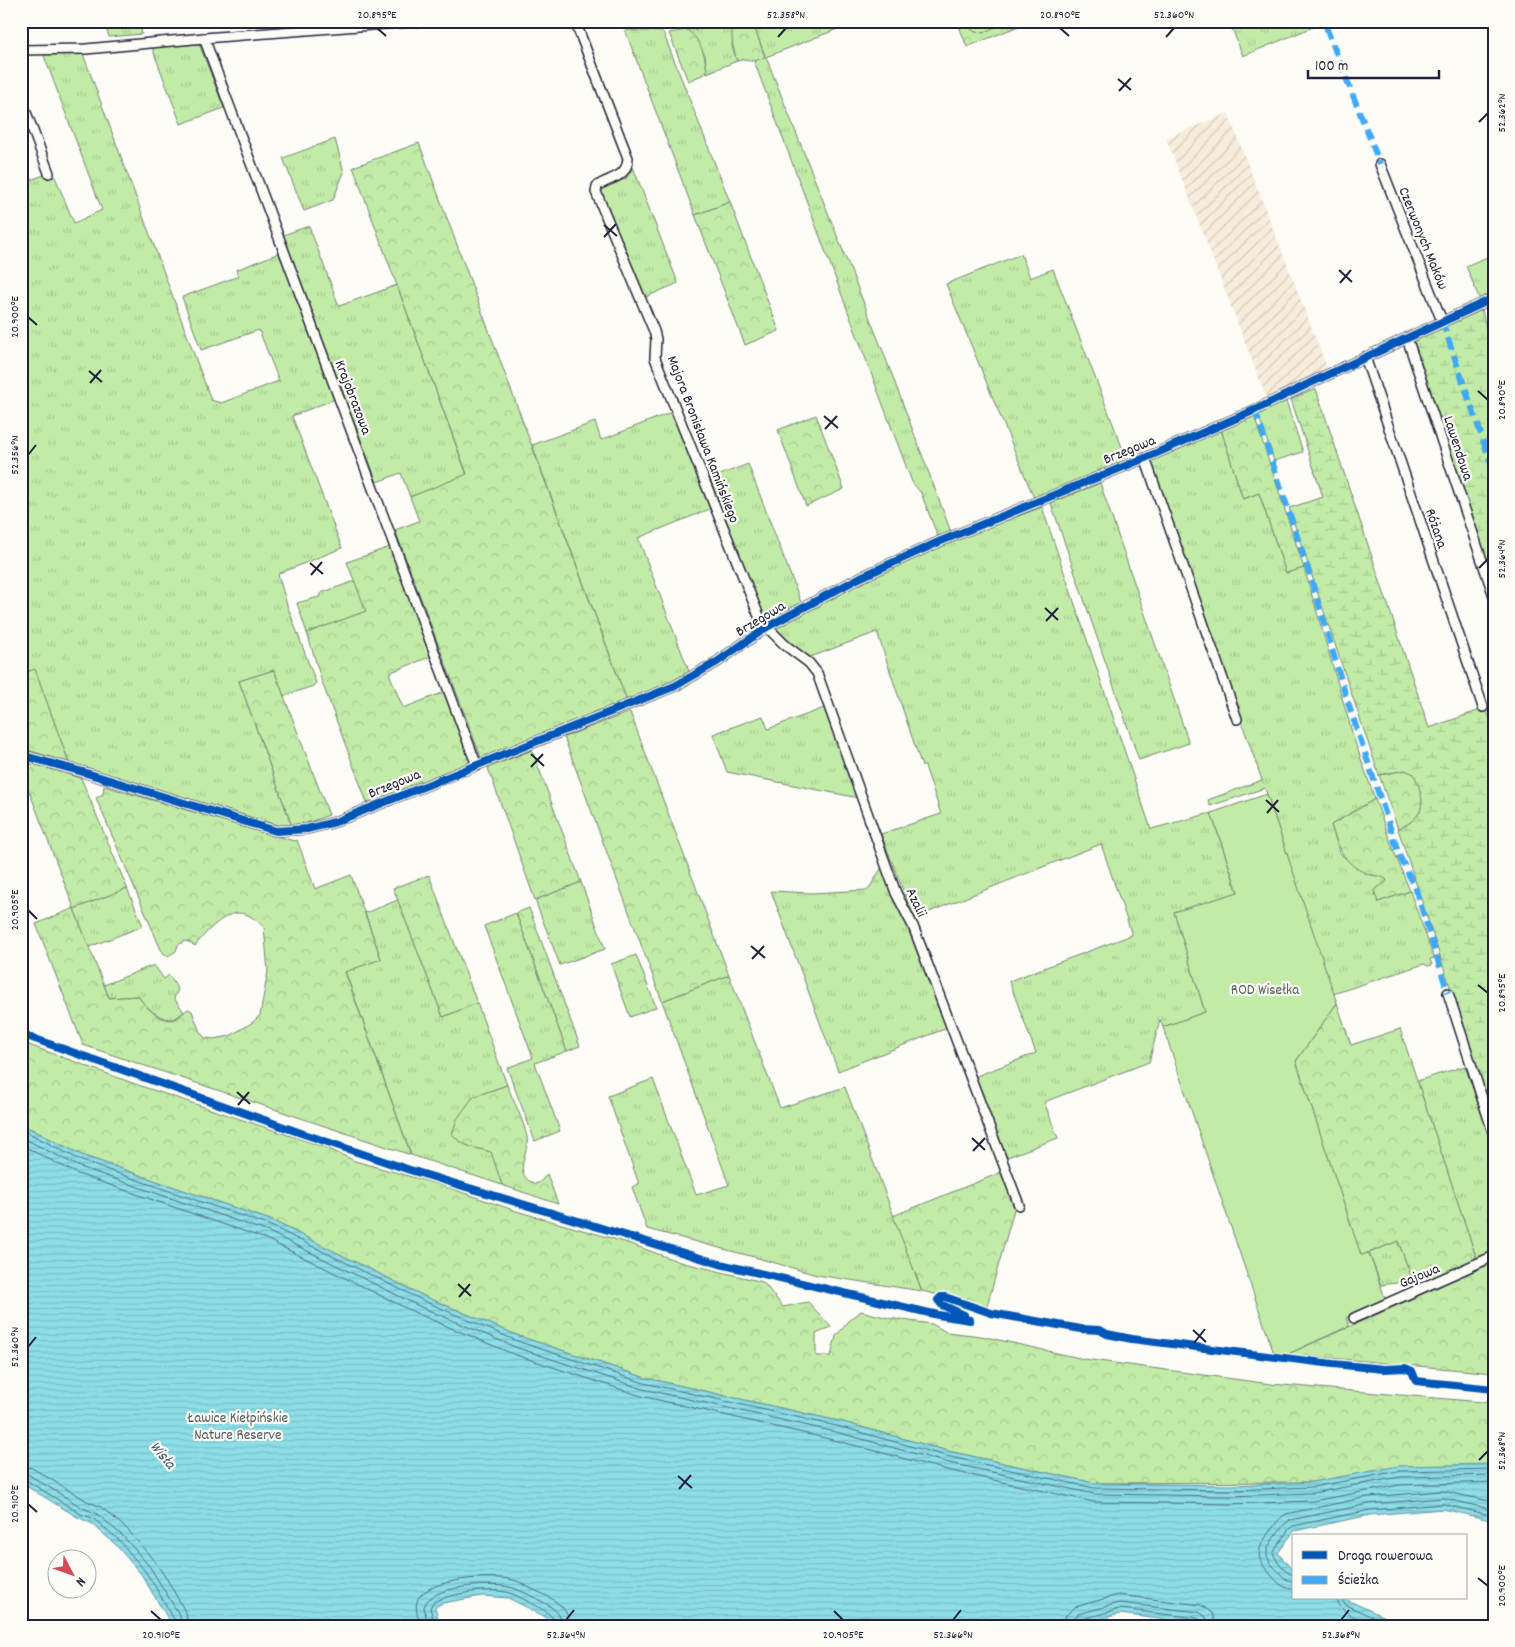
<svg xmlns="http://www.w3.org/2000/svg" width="1515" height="1647" font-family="Dekko,sans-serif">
<defs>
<pattern id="industrial-furrows" width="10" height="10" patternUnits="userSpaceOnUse" patternTransform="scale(1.25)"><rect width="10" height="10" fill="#f8ecdc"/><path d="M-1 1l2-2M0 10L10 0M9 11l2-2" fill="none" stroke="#d4cabe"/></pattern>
<pattern id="grass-tufts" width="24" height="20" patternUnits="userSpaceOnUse" patternTransform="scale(1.25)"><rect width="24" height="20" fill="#c2eba7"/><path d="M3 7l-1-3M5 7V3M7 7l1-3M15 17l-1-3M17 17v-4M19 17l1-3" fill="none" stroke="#a6c991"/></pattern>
<pattern id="forest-crowns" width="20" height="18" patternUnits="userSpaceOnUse" patternTransform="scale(1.25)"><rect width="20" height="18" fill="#c2eba7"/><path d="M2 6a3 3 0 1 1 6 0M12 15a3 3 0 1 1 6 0" fill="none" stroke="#a6c991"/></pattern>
<pattern id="wetland-marsh" width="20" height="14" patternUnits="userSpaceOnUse" patternTransform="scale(1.25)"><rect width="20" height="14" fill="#c2eba7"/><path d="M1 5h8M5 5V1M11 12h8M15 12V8" fill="none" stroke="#a6c991"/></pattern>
<pattern id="water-rules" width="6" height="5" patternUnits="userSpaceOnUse" patternTransform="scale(1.25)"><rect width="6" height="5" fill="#8ddee7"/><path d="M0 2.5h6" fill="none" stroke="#79bec7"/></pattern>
</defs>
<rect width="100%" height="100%" fill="#fdfcf7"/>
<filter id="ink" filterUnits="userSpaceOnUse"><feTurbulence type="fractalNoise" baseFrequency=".02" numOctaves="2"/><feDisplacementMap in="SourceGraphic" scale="10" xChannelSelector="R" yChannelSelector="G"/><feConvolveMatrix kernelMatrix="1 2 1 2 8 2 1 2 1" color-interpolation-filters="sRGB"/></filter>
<g filter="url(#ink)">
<polygon fill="url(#industrial-furrows)" points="1228,113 1328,370 1267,399 1166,138"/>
<g fill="url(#grass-tufts)" stroke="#728671">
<polygon points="104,21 139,21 142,34 109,37"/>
<polygon points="724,21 735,21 732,46 737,61 707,73 705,55 687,30 701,29"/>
<polygon points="752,21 858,21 766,57 886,359 951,532 938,537 921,493 912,482 754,61 765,56"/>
<polygon points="968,21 1008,21 983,33 975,32 970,28"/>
<polygon points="1229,21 1317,21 1318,25 1243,56"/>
<polygon points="625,30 663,32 730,202 695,215"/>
<polygon points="198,41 224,108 181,124 152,48"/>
<polygon points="43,53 83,54 211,400 221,403 279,381 259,330 201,350 182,297 239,276 236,270 279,253 335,399 292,416 342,548 278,574 287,605 316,683 313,686 284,696 274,670 239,681 292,826 280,826 69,763 35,670 21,674 21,183 53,172 74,223 102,210"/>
<polygon points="335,139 344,172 333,200 304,211 283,158"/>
<polygon points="633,167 678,283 646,297 619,237 609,220 601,192 607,185 626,179"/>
<polygon points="309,226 339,306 397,285 467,475 410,497 401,473 377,482 283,235"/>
<polygon points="1021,254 1030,278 1053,269 1127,460 1034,498 946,284"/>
<polygon points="1494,254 1494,292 1480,300 1466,266"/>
<polygon points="1286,401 1303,452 1274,461 1258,414"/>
<polygon points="672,412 710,509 638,538 690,674 627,701 532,445 595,422 601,440"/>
<polygon points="1221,429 1243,499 1259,493 1286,573 1304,568 1355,742 1375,799 1331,825 1340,853 1355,867 1367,874 1383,877 1387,880 1378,902 1410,891 1434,958 1430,959 1432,965 1428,966 1424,964 1333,994 1265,788 1210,806 1208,800 1262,780 1149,459"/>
<polygon points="748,464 802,605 770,622 765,619 710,479"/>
<polygon points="1100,483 1189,743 1139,760 1051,503"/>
<path d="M1042,507l109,322 60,-16 27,80 -64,19 31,100 -42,15 -3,-7 -11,42 -105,40 14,36 -53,20 -31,-81 62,-24 -27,-72 123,-46 -31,-91 -187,74 -33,-84 60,-20 -16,-48h-3l-5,-14 -40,-120 -69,26 -33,-30c70,-41 144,-75 218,-105l1,2z"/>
<polygon points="355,581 367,611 307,633 297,603 319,597 321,593"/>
<polygon points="824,708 859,798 727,772 713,734 763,716 768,729"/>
<polygon points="884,864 947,1028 838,1071 771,891 811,893 868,890"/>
<polygon points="581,882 605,949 560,965 535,900"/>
<polygon points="127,888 143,926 89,947 74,909"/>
<path d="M398,900l45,117 34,-14 30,82 -34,12 -21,37c13,14 22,13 40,18l10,33 -91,-30 -66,-184 36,-12 -16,-46z"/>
<polygon points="516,913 567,1051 535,1063 560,1131 535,1141 507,1068 533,1058 484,926"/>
<path d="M154,965l10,14 5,-4 9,15 -4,8 10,14 -10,7c-15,1 -27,-11 -36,-23l-29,2 -5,-13z"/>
<polygon points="729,975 780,1108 845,1087 922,1291 817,1275 758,1258 647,1229 632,1187 639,1184 608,1096 653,1079 696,1195 729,1185 662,1001"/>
<polygon points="1465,1066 1494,1151 1494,1252 1477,1260 1417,1081"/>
<polygon points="1398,1241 1412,1278 1396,1283 1381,1285 1369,1253"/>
</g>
<g fill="url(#forest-crowns)" stroke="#728671">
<path d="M735,21h17l13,36 -11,4 -9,-2 -8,2c-4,-13 -8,-26 -2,-40z"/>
<polygon points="957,21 968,21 970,28 975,32 983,33 1008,21 1031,21 967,47"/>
<path d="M687,30c15,11 18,25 20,43l-19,8 -19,-48z"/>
<polygon points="419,143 627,701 482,760 395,530 419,521 410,497 467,474 353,167"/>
<polygon points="730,202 779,331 745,345 695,215"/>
<polygon points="816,415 844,489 806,506 778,430"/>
<polygon points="1254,416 1304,568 1286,573 1259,493 1243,499 1221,429 1243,418"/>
<polygon points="390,547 432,656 389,673 403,708 445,692 472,764 368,805 322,682 307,633 366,611 347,562"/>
<polygon points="35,669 69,763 21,748 21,674"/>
<polygon points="274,670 329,815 304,824 292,826 239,681"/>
<polygon points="630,712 729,975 662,1001 564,737"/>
<polygon points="532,750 581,882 535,900 488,768"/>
<path d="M21,760l60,18 46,110 -53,21 35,89 29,-2c7,10 23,28 37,23 4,-2 9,-7 13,-10l4,2 8,21 5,6 9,1 16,-3 23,-14 7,-7 8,-44 -4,-44c-7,-6 -15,-14 -25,-14 -16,0 -35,21 -44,33l-6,-4 -4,-1 -7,4 -2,6 -8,5 -6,-4 -66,-154 7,-4 1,-8 190,55 3,-1 18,49 36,-14 30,84 -36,13 66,183 -328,-110 -47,-121 38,-16 -53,-138z"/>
<path d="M1405,770l10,4c10,26 13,42 -17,55l-19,-54z"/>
<path d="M1375,799l18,50 17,42 -32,11 -4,-12 11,-7 2,-3c-6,-5 -13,-4 -19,-6 -25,-10 -29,-26 -37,-49z"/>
<polygon points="429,875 477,1003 443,1017 393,888"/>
<polygon points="529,908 580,1046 567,1051 516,913"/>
<polygon points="636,955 656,1007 630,1017 611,964"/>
<polygon points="1337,1003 1351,1045 1400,1029 1477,1260 1429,1282 1426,1273 1412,1278 1398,1241 1361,1256 1296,1061"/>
<polygon points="21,1042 138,1085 327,1148 355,1161 444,1186 516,1211 628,1243 680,1262 763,1282 783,1307 808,1302 831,1327 816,1334 816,1356 831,1356 836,1336 849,1321 861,1311 888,1318 932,1324 946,1332 981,1336 1084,1359 1271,1384 1494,1403 1494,1464 1313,1482 1094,1483 948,1451 843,1422 646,1378 519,1336 426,1297 273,1221 84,1156 21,1124"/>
<path d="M507,1085c7,17 16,34 20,52 3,15 -17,39 9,47l5,-3 6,-7 11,30 -56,-19 -11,-33c-17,-5 -26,-4 -39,-18l5,-15 16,-22z"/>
<polygon points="1002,1172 1015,1206 987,1306 922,1291 893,1216"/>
<polygon points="1494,1262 1494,1373 1288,1354"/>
</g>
<g fill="url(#wetland-marsh)" stroke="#728671">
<polygon points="1482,310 1487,333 1494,353 1494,583 1413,340"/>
<path d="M1316,389l113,339 57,-20 8,22v390l-96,-291c30,-13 27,-29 16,-55l-9,-4 -26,5 -90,-267 34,-11 -32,-98z"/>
</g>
<polygon fill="#c2eba7" stroke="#728671" points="1267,794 1337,1003 1296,1061 1361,1255 1369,1253 1386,1301 1346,1318 1349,1326 1288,1354 1273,1351 1163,1027 1205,1012 1174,912 1238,892 1211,813"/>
<polygon fill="url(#water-rules)" stroke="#6293a2" points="21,1124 84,1156 273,1221 426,1297 519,1336 646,1378 843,1422 948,1451 1094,1483 1230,1485 1312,1482 1399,1466 1494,1464 1494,1521 1443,1509 1370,1515 1294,1531 1278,1553 1294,1572 1294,1598 1343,1598 1404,1626 1215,1626 1120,1614 1074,1626 553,1626 544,1616 508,1598 482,1596 443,1603 435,1607 440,1626 39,1626 169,1624 170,1622 141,1574 115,1544 91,1523 79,1518 21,1483"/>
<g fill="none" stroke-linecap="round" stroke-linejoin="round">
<g stroke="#4d6d80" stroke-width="1">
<polyline points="21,1129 82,1161 271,1226 424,1301 517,1341 644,1383 841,1427 946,1456 1094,1488 1230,1490 1313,1487 1399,1471 1494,1469"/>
<polyline points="21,1137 80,1167 269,1232 421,1307 515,1347 643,1389 840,1433 945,1462 1094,1494 1230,1496 1313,1493 1400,1477 1494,1475"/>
<polyline points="21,1145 78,1174 266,1239 418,1314 513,1354 641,1396 838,1441 943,1469 1094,1502 1230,1504 1313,1501 1400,1485 1494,1482"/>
<polyline points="21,1466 32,1468 87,1501 101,1507 128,1530 156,1563 168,1581 186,1613 188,1626"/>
<polyline points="21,1473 29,1475 83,1508 97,1514 123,1536 150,1567 161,1585 180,1616 181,1626"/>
<polyline points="21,1480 26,1480 81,1514 94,1519 119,1540 145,1571 156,1588 174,1619 174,1626"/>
<path d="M1294,1575c-9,-1 -18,-14 -21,-22l16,-24 4,-3 77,-16 73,-6 51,12"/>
<path d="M1294,1581c-8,0 -11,-4 -16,-10 -4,-4 -10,-9 -11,-16 -2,-8 16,-31 23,-35l79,-16 74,-6 51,12"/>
<path d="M1294,1589c-11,0 -16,-6 -23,-14 -16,-18 -15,-24 -1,-44 5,-6 9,-13 16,-17l82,-17 74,-6 52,11"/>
<path d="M1337,1598c1,16 27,22 40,28"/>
<polyline points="1343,1598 1343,1602 1346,1605 1392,1626"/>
<path d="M421,1626c-3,-9 -7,-18 -3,-27 9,-20 75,-25 95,-19 6,1 12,5 17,8 17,8 39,16 40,38"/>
<path d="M428,1626l-4,-19c5,-22 67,-24 85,-20 8,1 35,15 42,20 6,4 11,11 12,19"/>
<path d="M435,1626l-5,-18 3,-6c17,-8 57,-15 77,-9 8,3 17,8 25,12 8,5 20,10 21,21"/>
<polyline points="1064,1626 1066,1615 1075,1607 1118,1595 1201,1605 1212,1613 1216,1626"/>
<polyline points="1072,1626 1073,1619 1078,1614 1119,1603 1199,1612 1206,1617 1208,1626"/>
<polyline points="1078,1626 1079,1622 1082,1619 1120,1609 1197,1618 1201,1621 1202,1626"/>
</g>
<defs>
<g id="street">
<path d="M575,21l53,137c-1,20 -17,19 -31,28l-1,6 58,139 2,8 -1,19 106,263 24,24 24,18 8,10 79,220 17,33 106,279"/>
<polyline points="204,38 477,766"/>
<polyline points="21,50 86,49 204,38 424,21"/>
<polyline points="21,99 49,173"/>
<polyline points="1380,164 1442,321"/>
<polyline points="1407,338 1494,596"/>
<polyline points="1365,357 1483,707"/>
<polyline points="1145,458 1237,719"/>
<polyline points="21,755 83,772 276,831 307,829 335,822 675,686 717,662 767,627 861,577 941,541 1145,458 1255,410 1310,383 1494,298"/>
<polyline points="1448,993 1494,1135"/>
<polyline points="1354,1318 1494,1256"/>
</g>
</defs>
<use href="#street" stroke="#22223b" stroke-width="12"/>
<use href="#street" stroke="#fdfcf7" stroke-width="9"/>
<g stroke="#3fa9f5" stroke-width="6" stroke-dasharray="12 6" stroke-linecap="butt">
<polyline points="1326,27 1380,164"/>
<polyline points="1442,321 1494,472"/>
<polyline points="1255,410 1310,575 1347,700 1400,857 1415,887 1448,993"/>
</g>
<defs>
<g id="cycleway">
<polyline points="21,755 83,772 276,831 307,829 335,822 675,686 717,662 767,627 861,577 941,541 1145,458 1255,410 1310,383 1494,298"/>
<polyline points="21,1034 301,1133 410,1170 720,1264 938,1315 970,1320"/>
<polyline points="964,1315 942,1305 938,1300 941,1297 945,1297 991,1313 1081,1329 1100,1330 1107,1334 1132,1339 1333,1364 1384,1369 1405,1368 1412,1371 1416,1381 1494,1389"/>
</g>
</defs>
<use href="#cycleway" stroke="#fdfcf7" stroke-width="11"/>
<use href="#cycleway" stroke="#0057b8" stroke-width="8"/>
</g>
</g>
<path fill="none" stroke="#22223b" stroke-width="2" d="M377,28l9,8M1060,28l9,8M778,37l8,-9M1166,37l8,-9M1118,79l13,11M1119,91l12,-13M1479,122l9,-9M604,225l13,11M604,237l12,-13M1339,270l13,12M1340,283l11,-13M28,317l9,8M89,371l13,11M90,383l11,-13M1478,391l10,9M824,416l14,12M825,429l12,-13M28,455l8,-10M310,563l13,11M1479,568l9,-9M311,575l11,-13M1045,608l13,12M1046,621l12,-13M531,754l13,12M531,767l12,-13M1266,800l13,12M1267,813l11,-13M28,910l9,9M751,946l14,12M752,959l12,-13M1478,985l10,8M237,1092l13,12M238,1105l11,-13M972,1138l13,12M973,1151l12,-13M458,1284l13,12M459,1297l11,-13M1193,1330l13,12M1194,1343l11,-14M28,1347l8,-10M1479,1460l9,-9M678,1476l14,12M679,1489l12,-14M28,1504l9,8M1478,1578l10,8M151,1611l10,9M834,1611l9,9M566,1620l8,-10M953,1620l8,-10M1341,1620l8,-10"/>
<g text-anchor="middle" stroke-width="4.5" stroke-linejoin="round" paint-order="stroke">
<g font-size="15" fill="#22223b" stroke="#fdfcf7">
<text transform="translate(1424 238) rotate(68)" y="5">Czerwonych Maków</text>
<text transform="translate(354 397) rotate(69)" y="5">Krajobrazowa</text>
<text transform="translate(704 439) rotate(69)" y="5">Majora Bronisława Kamińskiego</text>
<text transform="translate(1459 448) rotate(72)" y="5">Lawendowa</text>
<text transform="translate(1129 449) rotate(-22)" y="5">Brzegowa</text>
<text transform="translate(1437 528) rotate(71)" y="5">Różana</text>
<text transform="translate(760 618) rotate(-31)" y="5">Brzegowa</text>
<text transform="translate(394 783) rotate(-22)" y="5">Brzegowa</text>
<text transform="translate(917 902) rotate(65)" y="5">Azalii</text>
<text transform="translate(1419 1275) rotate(-23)" y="5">Gajowa</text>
</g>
<g font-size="15" fill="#525e5b" stroke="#fdfcf7">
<text x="1265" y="994">ROD Wisełka</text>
<text x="238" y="1422">Ławice Kiełpińskie<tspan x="238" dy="17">Nature Reserve</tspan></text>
</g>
<g font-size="16" font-style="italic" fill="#425a6f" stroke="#fdfcf7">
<text transform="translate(164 1454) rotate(50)" y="6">Wisła</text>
</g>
</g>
<rect width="1515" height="1647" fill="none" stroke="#fdfcf7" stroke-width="55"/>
<rect x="1292" y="1534" width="175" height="65" fill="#fdfcf7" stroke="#a5a5ac"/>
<rect x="1302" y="1551" width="25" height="8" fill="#0057b8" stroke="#a5a5ac"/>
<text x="1338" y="1560" font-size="15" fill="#22223b">Droga rowerowa</text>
<rect x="1302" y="1576" width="25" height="8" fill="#3fa9f5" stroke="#a5a5ac"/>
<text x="1338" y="1584" font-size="15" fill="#22223b">Ścieżka</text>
<g transform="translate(72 1574) rotate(131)"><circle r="24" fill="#fdfcf7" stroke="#a5a5ac"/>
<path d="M0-4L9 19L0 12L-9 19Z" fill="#d1495b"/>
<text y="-8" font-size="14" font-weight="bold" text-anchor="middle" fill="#22223b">N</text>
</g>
<path d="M1308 70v8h131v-8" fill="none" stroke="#22223b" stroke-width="2.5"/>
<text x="1315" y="70" font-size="15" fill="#22223b" stroke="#fdfcf7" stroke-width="4" paint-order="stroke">100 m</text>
<rect x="28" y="28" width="1460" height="1592" fill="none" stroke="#22223b" stroke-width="2"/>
<g font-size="12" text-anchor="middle" fill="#22223b">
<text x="377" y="18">20.895°E</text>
<text x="786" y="18">52.358°N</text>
<text x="1060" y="18">20.890°E</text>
<text x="1174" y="18">52.360°N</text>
<text transform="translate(1501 113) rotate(-90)" y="4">52.362°N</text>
<text transform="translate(14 317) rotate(-90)" y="4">20.900°E</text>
<text transform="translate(1501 400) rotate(-90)" y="4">20.890°E</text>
<text transform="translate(14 455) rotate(-90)" y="4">52.356°N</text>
<text transform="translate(1501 559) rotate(-90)" y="4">52.364°N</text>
<text transform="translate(14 910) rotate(-90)" y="4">20.905°E</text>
<text transform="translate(1501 993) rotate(-90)" y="4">20.895°E</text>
<text transform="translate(14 1347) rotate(-90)" y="4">52.360°N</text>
<text transform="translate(1501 1451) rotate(-90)" y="4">52.368°N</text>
<text transform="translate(14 1504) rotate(-90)" y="4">20.910°E</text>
<text transform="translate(1501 1586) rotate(-90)" y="4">20.900°E</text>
<text x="161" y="1638">20.910°E</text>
<text x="566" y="1638">52.364°N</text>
<text x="843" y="1638">20.905°E</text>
<text x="953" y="1638">52.366°N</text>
<text x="1341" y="1638">52.368°N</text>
</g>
</svg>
